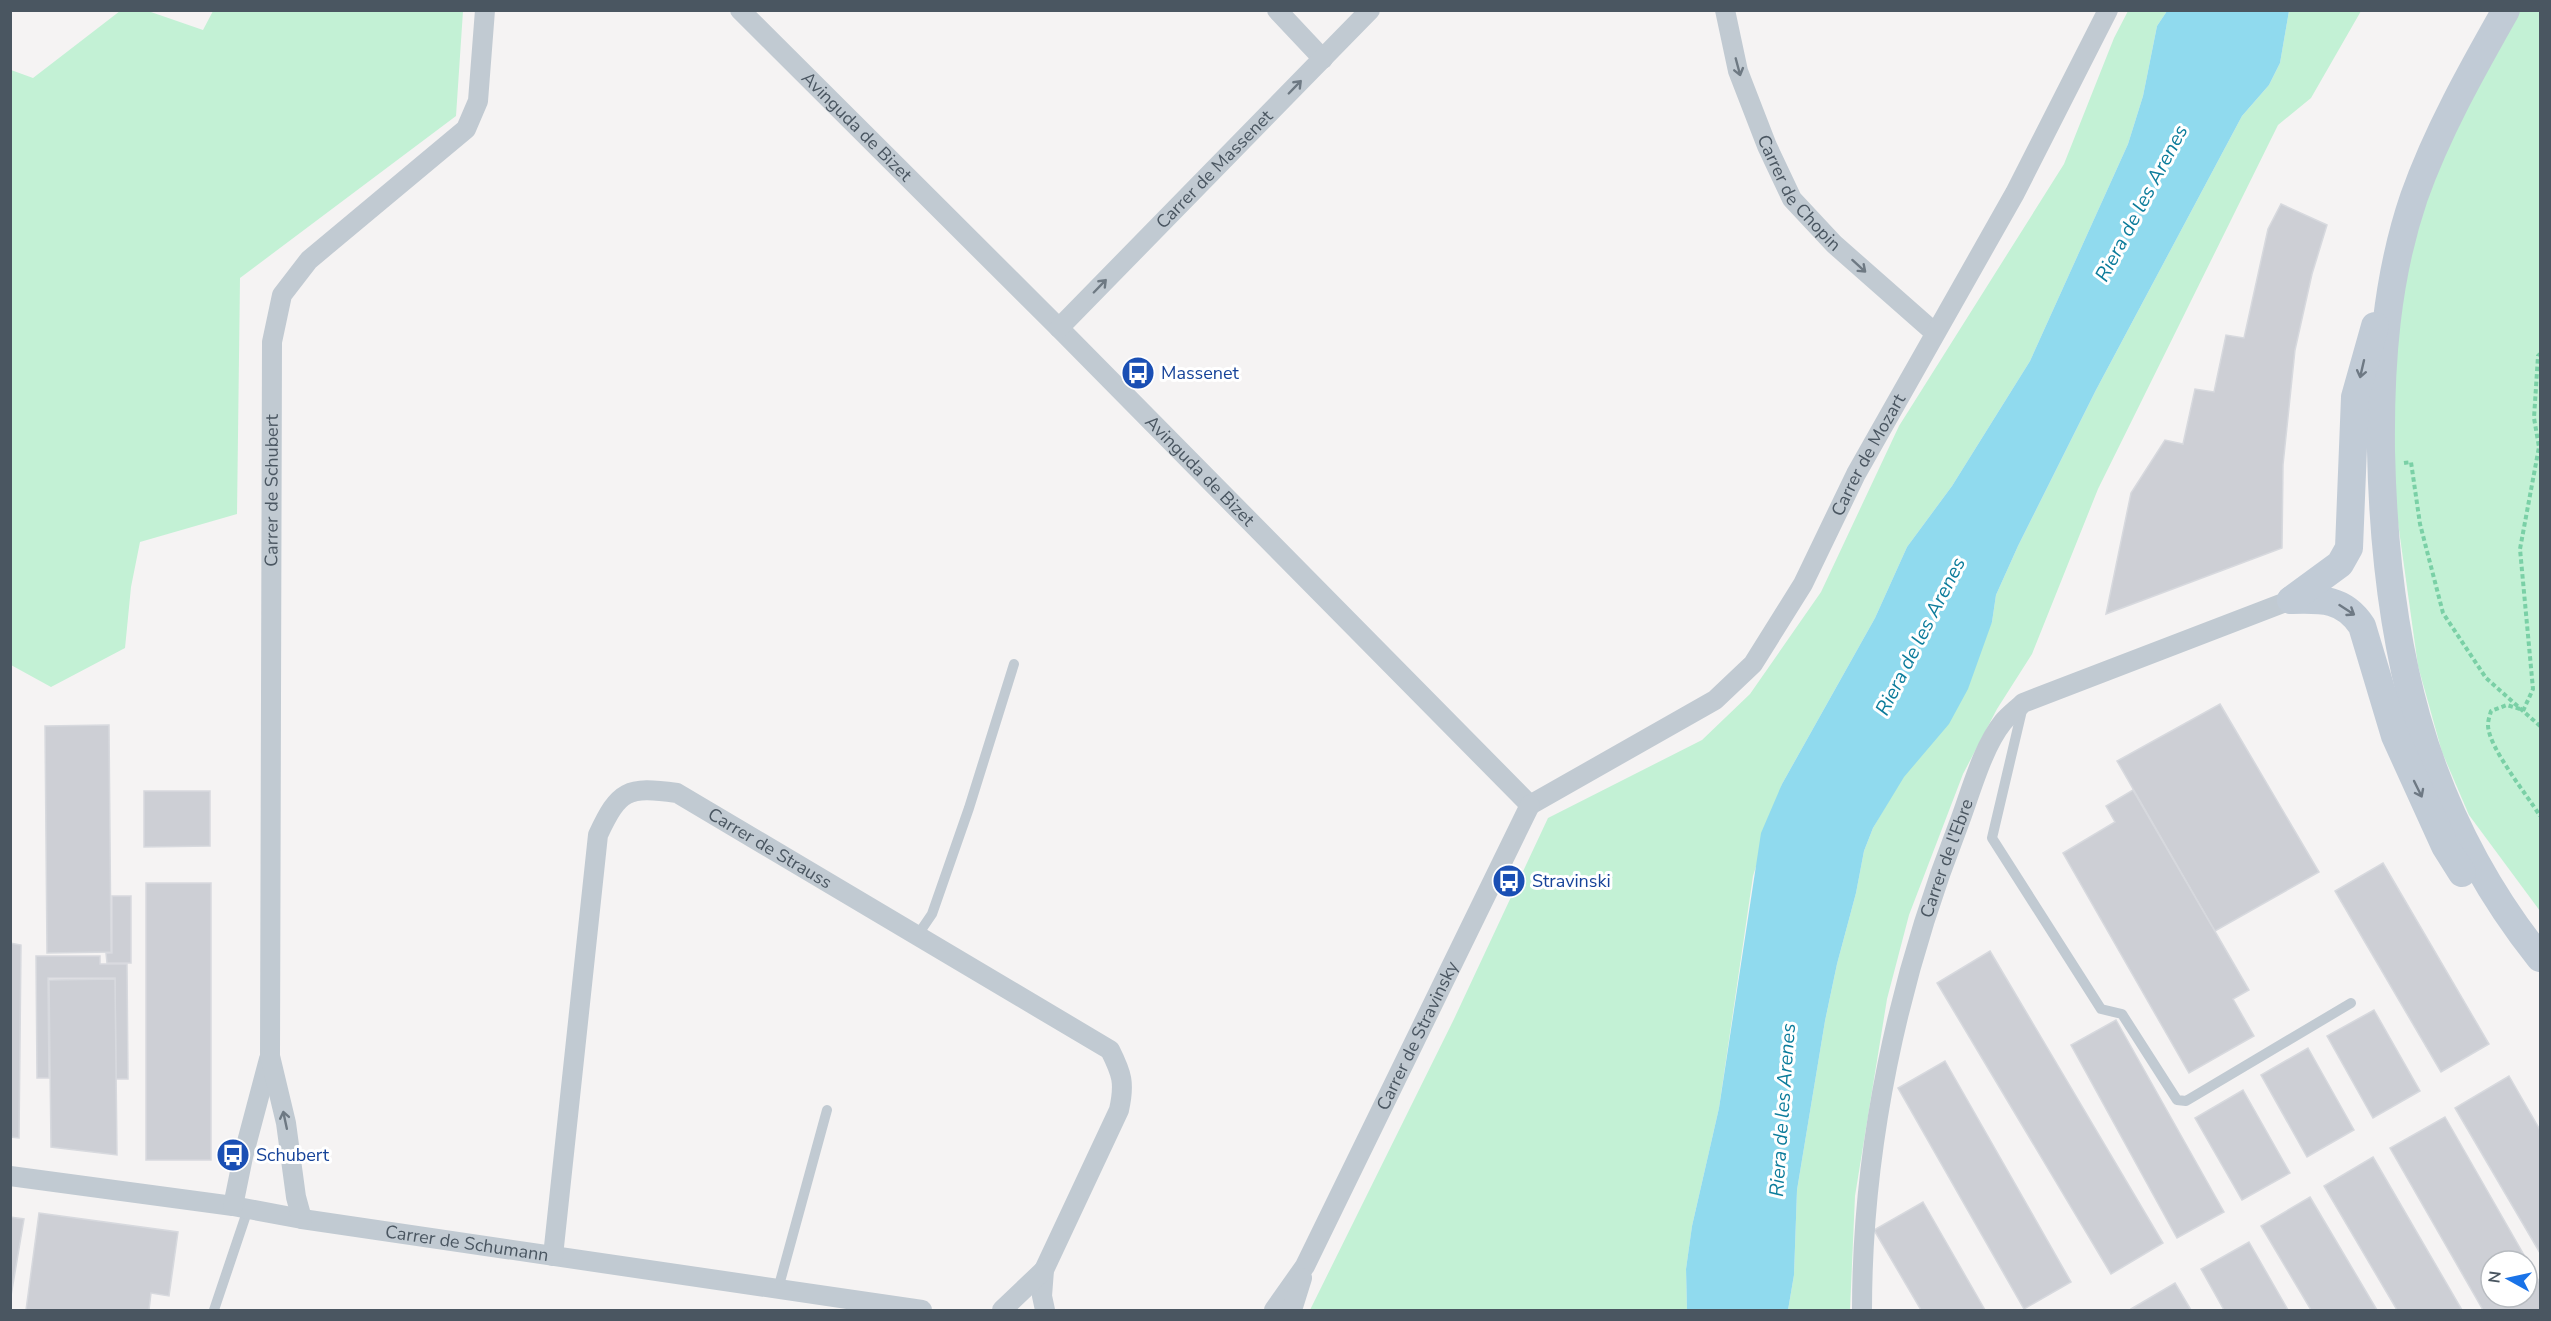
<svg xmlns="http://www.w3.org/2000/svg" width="2551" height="1321" font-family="'Nunito Sans',sans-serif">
<rect width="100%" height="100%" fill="#f5f3f3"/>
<g fill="#c3f1d5">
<polygon points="120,11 148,11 203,30 213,11 463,11 456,116 240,278 237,514 140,542 131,587 125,648 51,687 11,665 11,70 33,78"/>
<polygon points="2128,11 2167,11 2157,26 2143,96 2128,144 2030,361 1952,486 1907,547 1875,618 1782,784 1753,876 1719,1108 1692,1226 1686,1269 1687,1310 1310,1310 1454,1019 1548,818 1702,740 1750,694 1821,592 1899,426 2064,164 2114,38"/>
<polygon points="2289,11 2361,11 2311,98 2278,125 2098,489 2032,654 1997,709 1963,774 1909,915 1887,999 1855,1196 1850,1310 1788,1310 1794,1275 1797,1190 1825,1021 1837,964 1856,893 1864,851 1873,828 1992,622 1996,595 2018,546 2096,390 2242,116 2269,85 2280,63"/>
<polygon points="2491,11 2540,11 2540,911 2469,815 2442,752 2418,666 2394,494 2394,368 2404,282 2448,93"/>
</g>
<polygon fill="#90daee" points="2167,11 2289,11 2280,63 2269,85 2242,116 2096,390 2018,546 1996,595 1992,622 1968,689 1949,724 1904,777 1873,828 1864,851 1856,893 1837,964 1825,1021 1797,1190 1794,1275 1788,1310 1687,1310 1686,1269 1692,1226 1719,1108 1761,833 1782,784 1875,618 1907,547 1952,486 2030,361 2128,144 2143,96 2157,26"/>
<g fill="#cdcfd5" stroke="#d7d9de" stroke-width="1.5" fill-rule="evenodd">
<polygon points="2281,204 2327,225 2312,274 2295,350 2283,465 2282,548 2106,614 2131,493 2165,440 2183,444 2195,389 2214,392 2226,335 2244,338 2268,229"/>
<polygon points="2220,704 2319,872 2215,931 2117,761"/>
<polygon points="109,725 111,952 47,953 45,726"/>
<polygon points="2133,790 2249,990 2233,999 2254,1036 2189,1073 2063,853 2115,822 2106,806"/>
<polygon points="144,791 210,791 210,846 144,847"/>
<polygon points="2383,863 2489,1044 2441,1072 2335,891"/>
<rect x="146" y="883" width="65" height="277"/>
<polygon points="112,896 131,896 131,963 107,963 106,953 112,953"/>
<polygon points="10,943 21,945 19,1138 10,1137"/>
<polygon points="1990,951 2163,1243 2111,1274 1937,983"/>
<polygon points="36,956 100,956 100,964 127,964 128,1079 116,1079 115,978 48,978 49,1078 37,1078"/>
<polygon points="115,979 117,1155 51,1147 49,980"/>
<polygon points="2374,1010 2420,1091 2373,1118 2327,1036"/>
<polygon points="2116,1020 2224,1212 2177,1238 2071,1045"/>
<polygon points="2308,1048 2354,1130 2307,1157 2261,1075"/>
<polygon points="1945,1061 2071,1282 2024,1309 1898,1088"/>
<polygon points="2509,1076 2540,1130 2540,1253 2455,1108"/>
<polygon points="2243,1090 2290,1173 2242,1200 2195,1118"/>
<path d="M2445,1117l95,166v27h-57l-93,-162zM2491,1261h36v36h-36z"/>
<polygon points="2373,1157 2462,1310 2397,1310 2324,1186"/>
<polygon points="2310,1197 2377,1310 2311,1310 2261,1226"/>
<polygon points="1923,1202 1985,1310 1921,1310 1874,1230"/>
<polygon points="39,1213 178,1232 169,1296 151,1293 149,1310 26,1310"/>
<polygon points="10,1217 24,1219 10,1302"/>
<polygon points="2249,1242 2288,1310 2224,1310 2201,1269"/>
<polygon points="2175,1283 2191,1310 2132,1310 2131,1309"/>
</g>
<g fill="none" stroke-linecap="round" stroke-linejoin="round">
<g stroke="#7ad0a6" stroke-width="4" stroke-dasharray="4.5 3" stroke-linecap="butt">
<polyline points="2404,463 2411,462 2420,524 2443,613 2486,678 2540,726"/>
<path d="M2520,709l-13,-4 -16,6c-1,4 -3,9 -3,14 0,22 40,71 52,91"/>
<polyline points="2523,711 2533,689 2520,549 2539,447 2534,418 2538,356 2540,354"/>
</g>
<g stroke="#c1cad2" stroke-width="10">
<polyline points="2023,706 1992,838 2101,1009 2122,1014 2177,1100 2186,1101 2351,1003"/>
<polyline points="917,936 932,914 969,808 1014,664"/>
<polyline points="778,1289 827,1110"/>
<polyline points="214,1310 248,1209"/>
</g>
<g stroke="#c1cad2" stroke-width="20">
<path id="s1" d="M740,10l319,318 471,477"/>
<polyline points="1277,10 1323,59"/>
<path id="s2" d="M1725,10l13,61 29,75 25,53 42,45 101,89"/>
<path id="s3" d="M1059,328l311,-318"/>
<path id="s4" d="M1530,805l185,-105 38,-36 50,-80 53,-110 159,-281 93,-183"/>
<path id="s5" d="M10,1176l223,30 69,13 620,91"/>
<polyline points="233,1206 243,1157 269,1059"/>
<path id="s6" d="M302,1219l-6,-22 -10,-74 -16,-67 2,-714 10,-47 27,-35 157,-131 12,-28 7,-91"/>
<path id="s7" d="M553,1256l45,-421c21,-45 29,-49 79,-42l433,257c12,24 15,33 9,60l-75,160 -2,26 3,14"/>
<polyline points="1002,1310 1044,1270"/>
<path id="s8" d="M1274,1310l31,-44 225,-461"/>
<polyline points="1292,1310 1302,1278"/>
<path id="s9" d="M1862,1310c0,-164 36,-330 96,-484 12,-31 24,-78 45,-104 6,-7 14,-13 20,-19l268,-103"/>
</g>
<g stroke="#c1cbd6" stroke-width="28">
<path d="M2506,10c-34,60 -69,122 -92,187 -28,82 -34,168 -33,254 4,188 39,357 159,507"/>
<path d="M2291,600c30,-1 53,-2 71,26l33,110 50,110 17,27"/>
<polyline points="2291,600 2340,564 2349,548 2355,397 2375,326"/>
</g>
</g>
<defs><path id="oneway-shaft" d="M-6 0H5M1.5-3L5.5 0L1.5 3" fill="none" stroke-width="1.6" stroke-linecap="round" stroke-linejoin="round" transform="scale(1.5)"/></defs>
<g stroke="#6e7983">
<use href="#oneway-shaft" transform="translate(1738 67) rotate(75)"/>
<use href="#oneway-shaft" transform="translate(1295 87) rotate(-46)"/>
<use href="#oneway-shaft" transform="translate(1859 266) rotate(42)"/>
<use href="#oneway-shaft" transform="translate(1100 286) rotate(-46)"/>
<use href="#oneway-shaft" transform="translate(285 1120) rotate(-102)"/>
</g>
<g stroke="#6e7984">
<use href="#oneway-shaft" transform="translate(2362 369) rotate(103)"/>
<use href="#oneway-shaft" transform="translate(2347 610) rotate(33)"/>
<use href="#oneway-shaft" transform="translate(2418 789) rotate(64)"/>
</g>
<defs>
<symbol id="bus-disc" viewBox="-11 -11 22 22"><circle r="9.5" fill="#1a4fb4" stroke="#fff"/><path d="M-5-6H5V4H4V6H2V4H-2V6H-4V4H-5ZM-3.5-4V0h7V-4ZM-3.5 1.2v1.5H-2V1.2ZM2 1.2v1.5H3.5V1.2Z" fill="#fff"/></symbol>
</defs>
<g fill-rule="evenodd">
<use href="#bus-disc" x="1119" y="354" width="38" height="38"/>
<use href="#bus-disc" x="1490" y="862" width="38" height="38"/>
<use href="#bus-disc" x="214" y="1136" width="38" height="38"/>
</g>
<g text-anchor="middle" stroke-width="6" stroke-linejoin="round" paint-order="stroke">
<g font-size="18" fill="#4a5661" stroke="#fff">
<text dy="6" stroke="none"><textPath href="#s1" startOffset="165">Avinguda de Bizet</textPath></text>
<text dy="6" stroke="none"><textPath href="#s3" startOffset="222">Carrer de Massenet</textPath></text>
<text dy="6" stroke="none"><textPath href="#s2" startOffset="200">Carrer de Chopin</textPath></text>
<text dy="6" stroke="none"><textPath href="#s4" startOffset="504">Carrer de Mozart</textPath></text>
<text dy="6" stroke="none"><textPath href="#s1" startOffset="651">Avinguda de Bizet</textPath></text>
<text dy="6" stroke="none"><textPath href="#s6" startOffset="732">Carrer de Schubert</textPath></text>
<text dy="6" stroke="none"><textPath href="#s7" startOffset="633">Carrer de Strauss</textPath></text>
<text dy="6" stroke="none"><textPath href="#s9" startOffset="462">Carrer de l'Ebre</textPath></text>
<text dy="6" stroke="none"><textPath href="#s8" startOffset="310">Carrer de Stravinsky</textPath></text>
<text dy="6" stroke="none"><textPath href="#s5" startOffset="462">Carrer de Schumann</textPath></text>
</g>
<g font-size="18" fill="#164399" stroke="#fff" text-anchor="start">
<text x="1161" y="379">Massenet</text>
<text x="1532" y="887">Stravinski</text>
<text x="256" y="1161">Schubert</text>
</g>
<g font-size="20" font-style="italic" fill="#0c7c9b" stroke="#fff">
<text transform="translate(2141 203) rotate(-62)" y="7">Riera de les Arenes</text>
<text transform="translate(1920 636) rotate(-63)" y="7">Riera de les Arenes</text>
<text transform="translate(1782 1110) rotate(-86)" y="7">Riera de les Arenes</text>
</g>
</g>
<rect width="2551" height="1321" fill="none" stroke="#4a5661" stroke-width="24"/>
<g transform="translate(2509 1279) rotate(278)"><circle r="28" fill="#ffffff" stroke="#b7bbc0" stroke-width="1.5"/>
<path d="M0-4.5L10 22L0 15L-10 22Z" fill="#1a73e8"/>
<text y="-9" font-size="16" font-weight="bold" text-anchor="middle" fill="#4a5661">N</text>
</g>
</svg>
